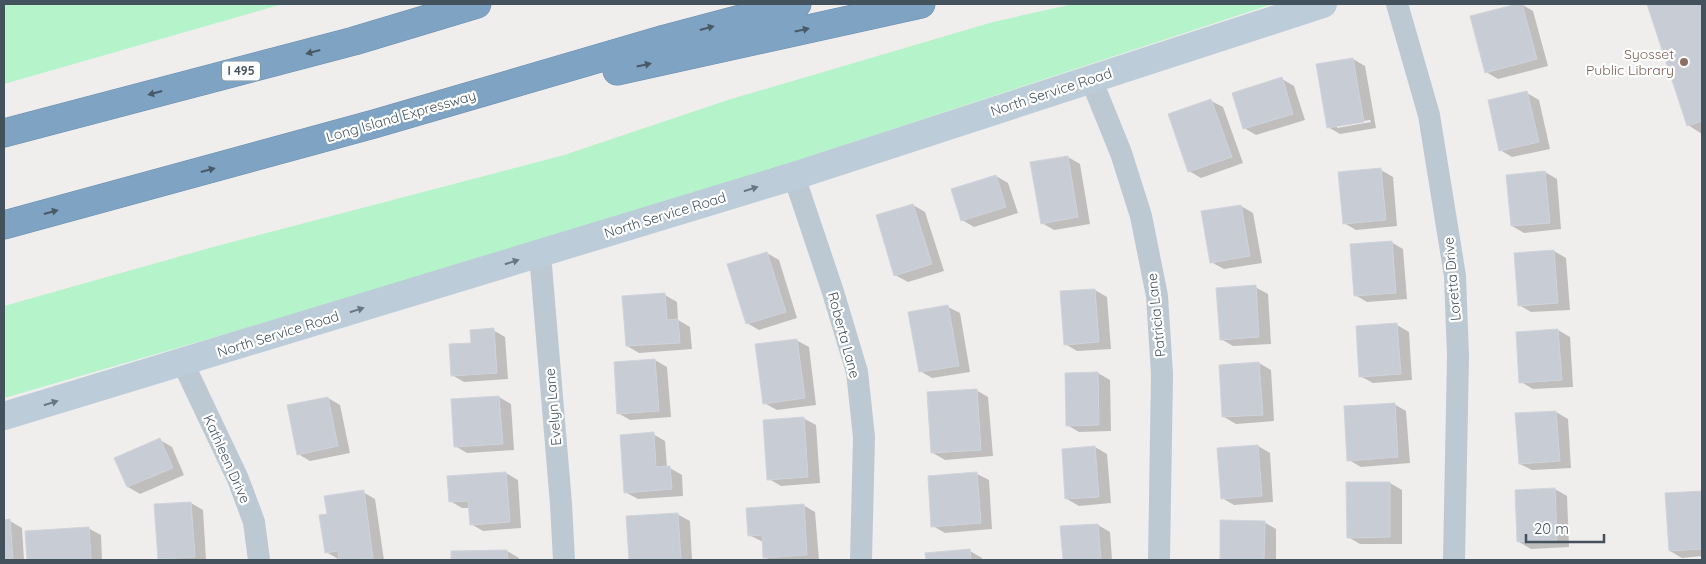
<svg xmlns="http://www.w3.org/2000/svg" width="1706" height="564" font-family="Quicksand,sans-serif">
<rect width="100%" height="100%" fill="#f0eded"/>
<g fill="#b5f4ca">
<polygon points="4,4 283,4 4,84"/>
<polygon points="1073,4 1273,4 586,230 4,398 4,306 213,247 564,155 731,99 993,22"/>
</g>
<g fill="#0003" fill-rule="evenodd">
<polygon points="1521,4 1533,11 1548,66 1498,79 1486,72 1471,17"/>
<polygon points="1649,4 1702,4 1702,134 1688,125"/>
<path d="M1353,59l12,7 11,62 -36,6 -12,-7 -10,-62zM1370,120l1,2 -34,6v-3z"/>
<polygon points="1282,79 1294,86 1305,120 1256,135 1244,128"/>
<polygon points="1527,93 1539,100 1550,149 1512,157 1500,150"/>
<polygon points="1211,101 1223,107 1243,163 1201,178 1189,171"/>
<polygon points="1068,157 1080,164 1090,224 1054,230 1042,223"/>
<polygon points="1381,170 1393,177 1397,226 1356,230 1344,223"/>
<polygon points="1545,172 1557,179 1561,229 1524,233 1512,226"/>
<polygon points="996,176 1008,183 1018,213 974,227 962,220"/>
<polygon points="913,205 925,212 944,271 908,282 895,275"/>
<polygon points="1241,206 1253,213 1262,263 1224,269 1211,262"/>
<polygon points="1391,242 1403,249 1407,299 1367,302 1355,295"/>
<polygon points="1554,251 1566,258 1570,310 1531,312 1519,305"/>
<polygon points="767,253 779,260 797,318 759,330 747,323"/>
<polygon points="1255,287 1268,294 1271,344 1233,346 1221,339"/>
<polygon points="1095,290 1107,297 1111,349 1077,351 1065,344"/>
<polygon points="665,295 677,302 678,320 690,327 692,349 639,353 627,346"/>
<polygon points="948,307 960,313 970,372 932,378 920,371"/>
<polygon points="1397,325 1409,332 1412,380 1373,383 1360,376"/>
<polygon points="493,330 505,337 508,379 464,382 452,375 472,344"/>
<polygon points="1558,330 1570,337 1573,387 1533,389 1521,382"/>
<polygon points="796,340 809,347 816,405 777,410 764,403"/>
<polygon points="655,360 667,367 671,417 630,420 618,413 615,363"/>
<polygon points="1259,363 1271,370 1274,421 1236,424 1224,417"/>
<polygon points="1098,373 1110,380 1111,431 1079,432 1067,425"/>
<polygon points="976,390 988,397 993,456 945,460 933,453"/>
<polygon points="499,397 511,404 514,450 467,453 455,446"/>
<polygon points="328,398 340,405 350,453 310,461 298,454"/>
<polygon points="1394,404 1406,411 1410,463 1361,467 1349,460"/>
<polygon points="1556,412 1568,419 1571,468 1532,470 1520,464"/>
<polygon points="803,418 816,425 820,483 781,486 769,479"/>
<polygon points="653,434 665,441 667,468 670,468 682,475 683,496 638,499 625,492"/>
<polygon points="160,440 172,447 184,475 140,494 128,487 116,459"/>
<polygon points="1258,446 1270,453 1273,502 1234,505 1222,498"/>
<polygon points="1095,447 1107,454 1111,503 1079,506 1067,499"/>
<polygon points="506,473 518,480 521,528 483,531 471,524 470,508 462,508 450,501"/>
<polygon points="977,474 989,480 992,529 945,533 933,526"/>
<polygon points="1390,483 1402,490 1402,544 1360,544 1348,537"/>
<polygon points="1555,489 1567,496 1569,547 1531,549 1519,542"/>
<polygon points="363,492 375,499 384,560 340,560 326,552 328,515"/>
<polygon points="1702,493 1702,556 1682,558 1670,551 1666,495"/>
<polygon points="191,503 203,510 206,560 162,560 159,559"/>
<polygon points="803,505 815,512 819,560 770,560 764,557 763,542 749,535"/>
<polygon points="677,514 690,521 692,560 630,560 627,517"/>
<polygon points="4,521 10,521 22,528 24,560 4,560"/>
<polygon points="1222,522 1264,522 1276,529 1276,560 1221,560"/>
<polygon points="1098,525 1110,532 1112,560 1064,560 1062,527"/>
<polygon points="88,528 101,535 102,560 29,560 27,532"/>
<polygon points="507,551 519,558 519,560 453,560 452,553"/>
<polygon points="970,551 982,558 982,560 927,560 927,554"/>
</g>
<g fill="#c8ccd4" stroke="#d0d4da">
<polygon points="1517,4 1522,4 1537,59 1485,73 1470,16"/>
<polygon points="1647,4 1702,4 1702,121 1687,126"/>
<polygon points="1353,58 1364,122 1327,128 1316,64"/>
<polygon points="1282,77 1293,114 1243,129 1232,93"/>
<polygon points="1527,91 1539,142 1499,151 1488,100"/>
<polygon points="1211,99 1232,157 1188,172 1168,114"/>
<polygon points="1068,156 1078,217 1041,224 1030,162"/>
<polygon points="1381,168 1386,220 1343,224 1338,172"/>
<polygon points="1545,171 1550,223 1511,226 1506,175"/>
<polygon points="996,175 1006,207 961,221 951,189"/>
<polygon points="913,204 932,264 894,276 876,215"/>
<polygon points="1241,205 1250,256 1210,263 1201,211"/>
<polygon points="1392,241 1396,293 1354,296 1350,244"/>
<polygon points="1554,250 1558,303 1518,306 1514,253"/>
<polygon points="767,252 786,312 746,324 727,264"/>
<polygon points="1256,285 1259,337 1220,340 1216,288"/>
<polygon points="1095,289 1099,342 1064,345 1060,291"/>
<polygon points="665,293 667,320 678,319 680,343 626,346 622,296"/>
<polygon points="948,305 959,366 919,372 908,312"/>
<polygon points="1397,323 1401,374 1359,377 1356,326"/>
<polygon points="494,328 497,373 451,376 449,344 471,343 470,330"/>
<polygon points="1558,329 1562,380 1519,383 1516,332"/>
<polygon points="797,339 805,398 763,404 755,344"/>
<polygon points="655,359 659,411 617,414 614,362"/>
<polygon points="1259,362 1263,415 1222,417 1219,365"/>
<polygon points="1098,372 1099,425 1066,426 1065,373"/>
<polygon points="977,389 981,450 931,453 927,392"/>
<polygon points="499,396 503,444 454,447 451,399"/>
<polygon points="328,397 338,446 297,455 287,405"/>
<polygon points="1395,403 1398,457 1347,461 1344,406"/>
<polygon points="1556,411 1560,461 1519,464 1515,413"/>
<polygon points="804,417 808,477 767,480 763,420"/>
<polygon points="654,432 656,467 670,466 672,489 624,493 620,435"/>
<polygon points="160,438 173,468 127,487 114,458"/>
<polygon points="1258,445 1262,496 1221,499 1217,448"/>
<polygon points="1095,446 1099,497 1065,499 1062,449"/>
<polygon points="506,472 510,522 470,525 468,501 449,502 447,476"/>
<polygon points="977,472 981,523 931,527 928,476"/>
<polygon points="1346,482 1390,482 1390,537 1347,538"/>
<polygon points="1555,488 1557,540 1517,542 1515,490"/>
<polygon points="364,490 373,559 339,560 338,551 325,553 319,515 327,514 324,496"/>
<polygon points="1702,491 1702,549 1669,551 1665,493"/>
<polygon points="191,502 195,557 158,559 154,504"/>
<polygon points="804,504 807,555 763,558 762,535 748,536 746,508"/>
<polygon points="678,513 681,560 629,560 626,516"/>
<polygon points="10,519 13,560 4,560 4,520"/>
<polygon points="1220,520 1265,521 1264,560 1220,560"/>
<polygon points="1098,524 1101,560 1063,560 1060,526"/>
<polygon points="89,527 91,560 27,560 25,531"/>
<polygon points="970,549 971,560 926,560 925,553"/>
<polygon points="507,550 508,560 451,560 451,551"/>
</g>
<g fill="none" stroke-linecap="round" stroke-linejoin="round">
<defs>
<g id="motorway">
<polyline points="617,71 921,4"/>
<polyline points="4,133 354,41 477,4"/>
<polyline points="4,225 374,124 665,39 797,4"/>
</g>
</defs>
<use href="#motorway" stroke="#6a8eae" stroke-width="29"/>
<g stroke="#bcc9d2" stroke-width="22">
<polyline points="1397,4 1429,115 1455,276 1458,356 1454,560"/>
<polyline points="1091,79 1121,153 1141,216 1157,296 1162,374 1159,560"/>
<polyline points="794,176 833,292 857,372 864,437 861,560"/>
<polyline points="540,254 561,504 564,560"/>
<polyline points="183,363 238,479 254,522 259,560"/>
</g>
<polyline stroke="#bdccd9" stroke-width="28" points="4,416 794,176 1323,4"/>
<use href="#motorway" stroke="#7ea3c3" stroke-width="28"/>
</g>
<defs><path id="oneway-solid" d="M-6-.8H1V-3.2L6.5 0L1 3.2V.8H-6Z" transform="scale(1.25)"/></defs>
<g fill="#495a67">
<use href="#oneway-solid" transform="translate(707 28) rotate(-15)"/>
<use href="#oneway-solid" transform="translate(802 30) rotate(-12)"/>
<use href="#oneway-solid" transform="translate(313 52) rotate(165)"/>
<use href="#oneway-solid" transform="translate(644 65) rotate(-12)"/>
<use href="#oneway-solid" transform="translate(155 93) rotate(165)"/>
<use href="#oneway-solid" transform="translate(208 170) rotate(-15)"/>
<use href="#oneway-solid" transform="translate(51 212) rotate(-15)"/>
</g>
<g fill="#687782">
<use href="#oneway-solid" transform="translate(751 189) rotate(-17)"/>
<use href="#oneway-solid" transform="translate(512 262) rotate(-17)"/>
<use href="#oneway-solid" transform="translate(357 310) rotate(-17)"/>
<use href="#oneway-solid" transform="translate(51 403) rotate(-17)"/>
</g>
<circle fill="#8d6e63" stroke="#fff" stroke-width="2" cx="1684" cy="62" r="5"/>
<g text-anchor="middle" stroke-width="4.5" stroke-linejoin="round" paint-order="stroke">
<rect fill="#fff" stroke="#7b868e" stroke-width="1" x="222" y="61.5" width="38" height="19" rx="4"/>
<g font-size="12" font-weight="bold" fill="#43525d">
<text x="241" y="75">I 495</text>
</g>
<g font-size="14" fill="#785e54" stroke="#fff" text-anchor="end">
<text x="1674" y="59">Syosset<tspan x="1674" dy="16">Public Library</tspan></text>
</g>
<g font-size="14" fill="#43525d" stroke="#fff">
<text transform="translate(1051 92) rotate(-18)" y="5">North Service Road</text>
<text transform="translate(401 116) rotate(-16)" y="5">Long Island Expressway</text>
<text transform="translate(665 215) rotate(-17)" y="5">North Service Road</text>
<text transform="translate(1452 279) rotate(-95)" y="5">Loretta Drive</text>
<text transform="translate(1156 315) rotate(-96)" y="5">Patricia Lane</text>
<text transform="translate(278 334) rotate(-17)" y="5">North Service Road</text>
<text transform="translate(844 335) rotate(75)" y="5">Roberta Lane</text>
<text transform="translate(553 407) rotate(-95)" y="5">Evelyn Lane</text>
<text transform="translate(227 459) rotate(66)" y="5">Kathleen Drive</text>
</g>
</g>
<rect width="1706" height="564" fill="none" stroke="#43525d" stroke-width="10"/>
<path d="M1526 534v8h78v-8" fill="none" stroke="#43525d" stroke-width="2.5"/>
<text x="1534" y="534" font-size="15" fill="#43525d" stroke="#ffffff" stroke-width="4" paint-order="stroke">20 m</text>
</svg>
